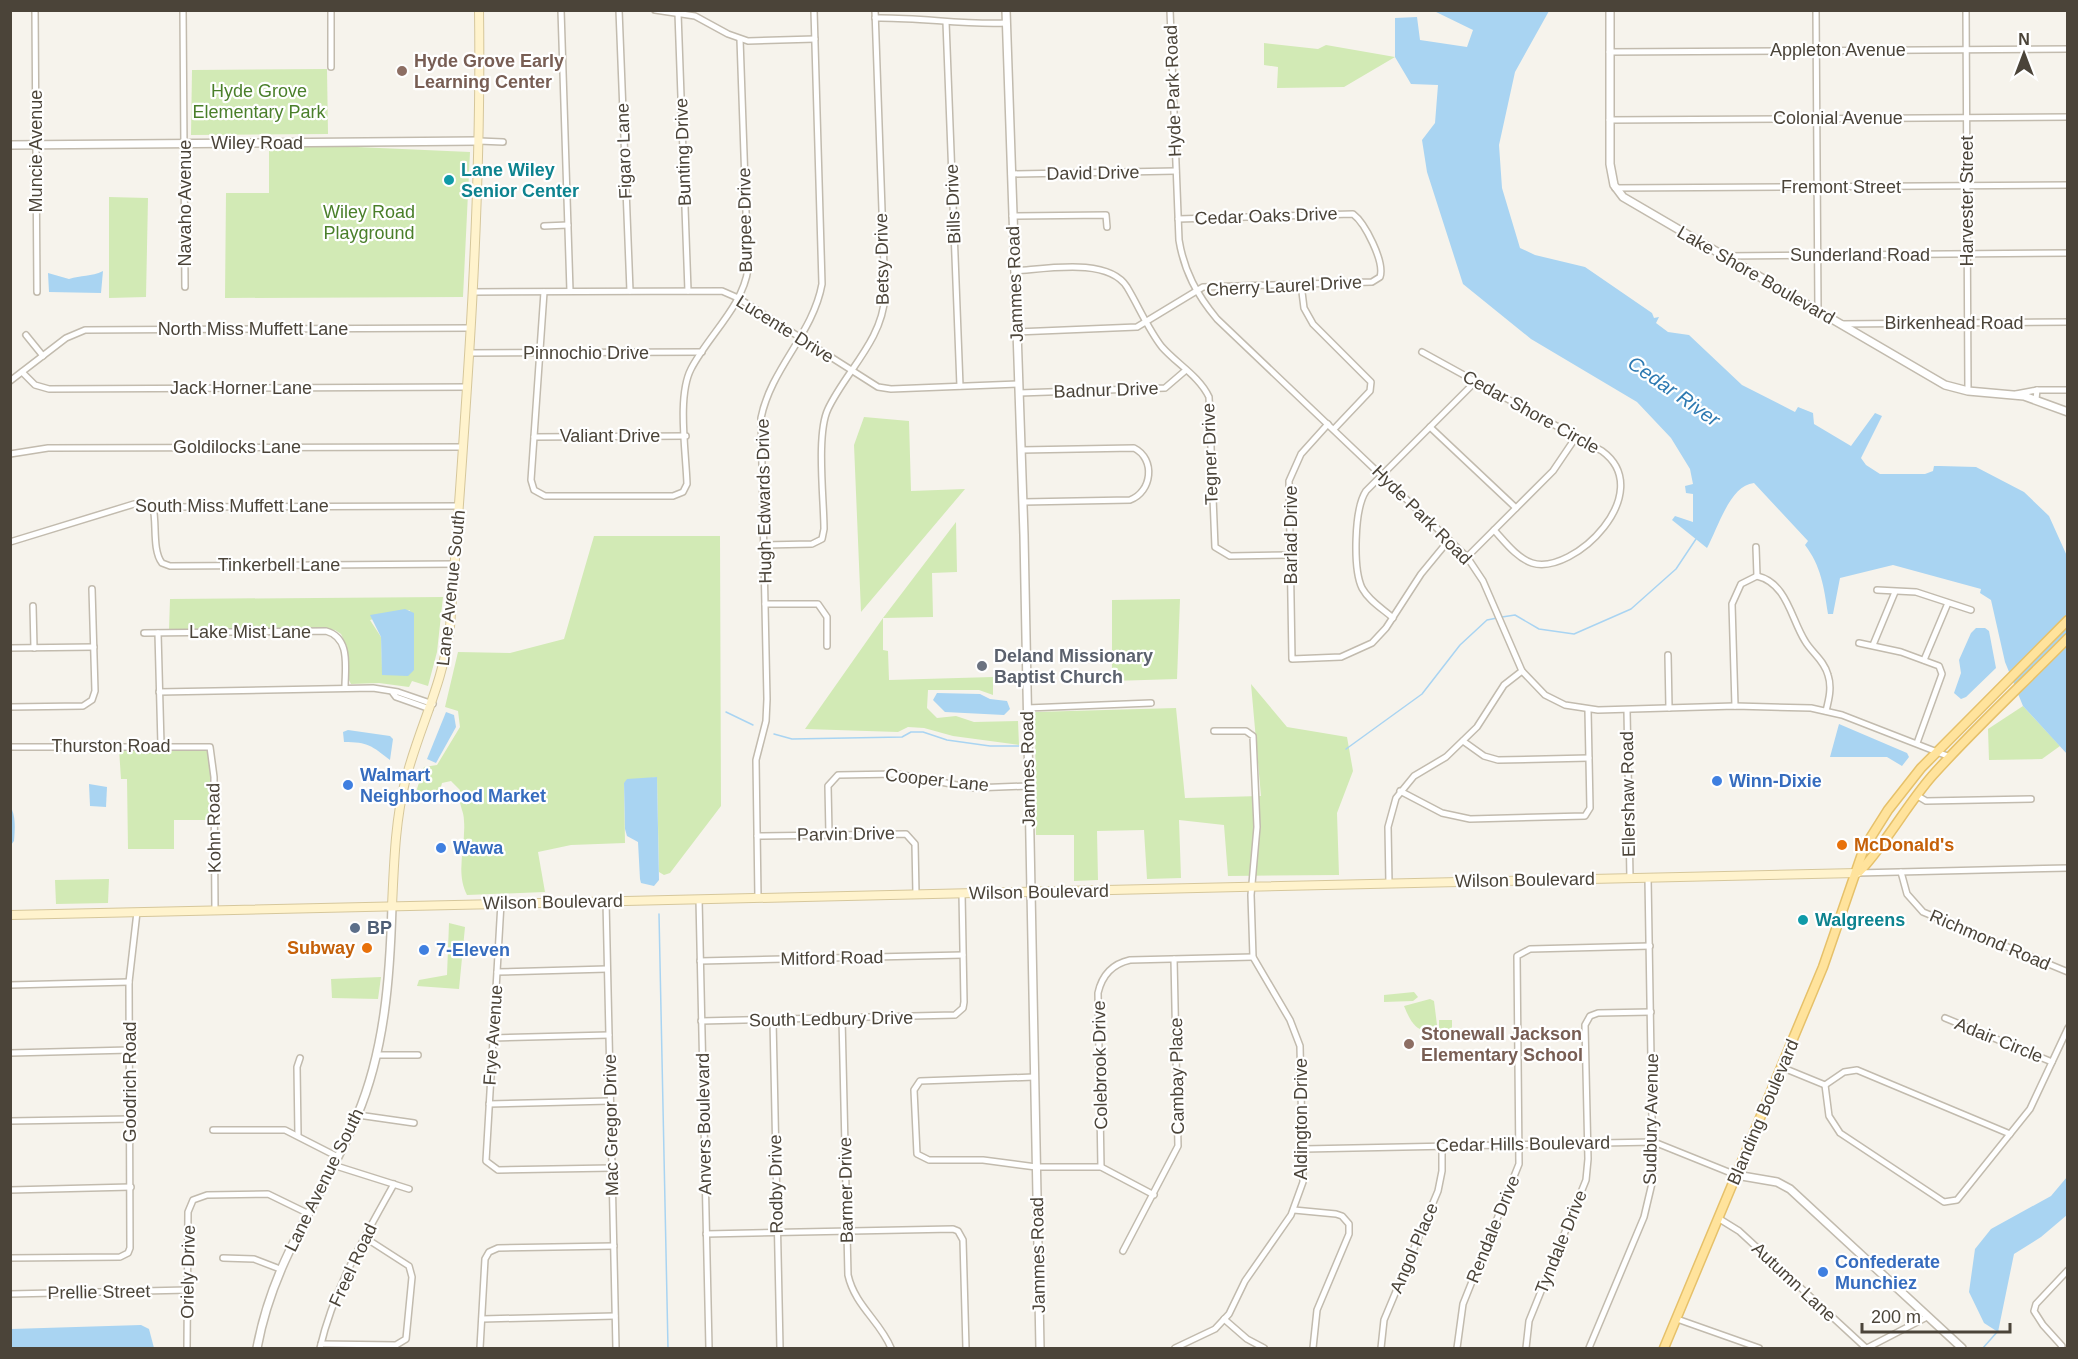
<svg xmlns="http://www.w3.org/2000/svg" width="2078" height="1359" font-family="Arial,sans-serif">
<rect width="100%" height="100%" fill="#f6f3ec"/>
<g fill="#d2eab5" fill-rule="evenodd">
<polygon points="1264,43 1318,49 1326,45 1395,57 1344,87 1277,88 1278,67 1264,65"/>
<polygon points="327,69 328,134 191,135 192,70"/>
<polygon points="334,146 470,152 463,297 225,298 226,193 269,193 269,147"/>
<polygon points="109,197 148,198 146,297 109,298"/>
<polygon points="864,417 909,421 911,491 965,489 861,612 854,445"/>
<polygon points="956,522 957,572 932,573 933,617 883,618 883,650 888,651 889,680 993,677 993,695 979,690 928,690 927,708 937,718 956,716 974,722 1018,721 1019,745 953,736 924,728 908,727 898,732 805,729 883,618"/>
<path d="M594,536h126l1,270 -51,67 -6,2 -5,-3 -2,-95 -33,6 1,60 -54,2 -33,7 7,40 -78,3c-12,-23 -1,-49 -3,-74 0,-12 -6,-14 -4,-31l-9,-9 -9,2 -4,15 -16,4 -6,-10 8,-25 13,-2 23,-38 -2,-16 -13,-4 13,-55 52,1 54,-14z"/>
<path d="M443,597l-6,55 -9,34 -16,-5 -3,6 -30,-4 -28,1 -3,-6 -1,-31 -6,-13 -6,-4 -27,-2 -139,2 1,-31zM410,610l-28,58 -1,-31 -11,-17z"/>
<polygon points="1180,599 1177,679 1112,681 1112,600"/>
<polygon points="1251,684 1287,727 1347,737 1353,771 1337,813 1339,875 1228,876 1224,825 1179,820 1181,878 1147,879 1144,830 1097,831 1098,880 1074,881 1074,835 1036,835 1035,712 1176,708 1185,798 1261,796"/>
<polygon points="2023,706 2060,746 2042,759 1989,760 1988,729"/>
<polygon points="202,748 208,751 211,756 211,820 174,820 174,849 128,849 127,779 121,779 119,749"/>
<polygon points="109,879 108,903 56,904 55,880"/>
<polygon points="449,923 465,927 459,989 417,986 419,980 447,975"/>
<polygon points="381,977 378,999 332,998 331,979"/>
<polygon points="1414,992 1418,997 1413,1001 1384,1002 1384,995"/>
<path d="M1430,999l4,2 3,24c-18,14 -27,-4 -33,-19z"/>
<polygon points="1439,1020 1452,1020 1452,1040 1439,1041"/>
</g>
<g fill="#a9d4f2">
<path d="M1434,11h115l-34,61 -16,73 3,43 18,60 15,7 50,12 67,46 2,5 5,-1 -3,6 12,9 21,3 53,50 53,27 3,-5 15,6 1,11 37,22 24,-33 7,3 -21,42 5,7 14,9h45l8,-3 1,-5h6l36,1 48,25 25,24 18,40v198l-44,-48 -18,-44 -14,-62 -11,-7 1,-4 -88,-24 -53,13 -7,36h-5c-4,-27 -7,-48 -23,-69l3,-4 -54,-58c-24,2 -36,45 -47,65l-35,-28 3,-4 18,6v-28l-7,-1 -1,-7 8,-2 -3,-15 -19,-31 -34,-36 -106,-63 -68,-55 -36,-112 -5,-32 13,-17 3,-38 -27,-1 -16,-27v-39l22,-1 3,23 47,7 6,-17z"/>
<path d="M103,271l-2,22 -52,-1 -1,-19 21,6c12,-4 22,-2 34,-8z"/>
<polygon points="405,609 414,613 414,670 408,676 382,675 381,637 370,615"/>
<polygon points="1976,628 1985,628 1989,631 1996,668 1966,697 1961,699 1954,693 1961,673 1959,660 1971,633"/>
<polygon points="937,693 980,694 990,699 1007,701 1010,709 1004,715 945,712 933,700"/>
<polygon points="446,712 454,715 456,727 436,763 427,759"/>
<polygon points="1839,724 1907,753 1909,757 1902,766 1887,757 1830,757"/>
<path d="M348,730l42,6 3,3 -3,21c-18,-14 -22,-18 -46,-18l-1,-10z"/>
<polygon points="657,777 659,880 654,886 641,883 640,879 638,842 627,836 625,829 624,783 627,779"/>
<polygon points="89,784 107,787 106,807 90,806"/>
<path d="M10,806c6,9 5,23 4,35l-3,4z"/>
<polygon points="2067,1177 2067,1215 2041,1237 2014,1254 1998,1332 1984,1323 1969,1292 1975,1249 1991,1229 2051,1196"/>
<polygon points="141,1325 149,1329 154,1348 11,1348 11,1329"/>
</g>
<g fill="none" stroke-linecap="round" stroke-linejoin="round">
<g stroke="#a9d4f2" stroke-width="1.5">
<polyline points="1502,617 1515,615 1539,629 1574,634 1631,609 1676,569 1696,539"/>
<polyline points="726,712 753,725"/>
<polyline points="774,734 792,739 902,737 911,732 923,732 947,740 990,746 1020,746"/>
<polyline points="1346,749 1422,694 1460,645 1487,620 1497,618"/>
<polyline points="659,914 668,1348"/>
<polyline points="1983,1348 1998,1331"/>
</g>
<defs>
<g id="minor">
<polyline points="35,10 37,292"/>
<polyline points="183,10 185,287"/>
<polyline points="331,10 331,67"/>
<polyline points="561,10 570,291"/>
<polyline points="619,10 630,291"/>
<polyline points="655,10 695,16 728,34 748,41 815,39"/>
<path d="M1170,10l9,230c5,31 18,55 38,79l250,238 16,24 39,90 23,24 20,10 33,5 137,-4 76,2 31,7 108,42"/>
<polyline points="1816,10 1818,311"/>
<polyline points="1966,10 1968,391"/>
<polyline points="678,13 688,291"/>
<path d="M875,18c44,-1 87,7 131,5"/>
<polyline points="946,22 960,386"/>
<polyline points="1609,52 2068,49"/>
<polyline points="1609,120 2068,117"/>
<polyline points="479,141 503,142"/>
<polyline points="1011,174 1176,171"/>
<polyline points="1615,188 2068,185"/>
<polyline points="1012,216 1106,215 1107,227"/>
<polyline points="544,226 568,225"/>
<polyline points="1724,256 2068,253"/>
<path d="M1014,271c32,-2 94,-14 113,16 12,20 21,42 35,60 15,17 37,29 47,50l6,150 15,9 60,-1"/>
<polyline points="1301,284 1304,308 1313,324 1371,382 1370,391 1334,429"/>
<polyline points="473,292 722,291 738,298 878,387 891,389 1018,384"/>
<path d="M544,292l-13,188 3,10 11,6h128l10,-4 4,-8c-1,-32 -10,-88 4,-115 17,-33 52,-63 57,-100l-8,-230"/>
<polyline points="1841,324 2068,322"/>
<path d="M1016,332l121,-5 66,-40 169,-5 8,-5c5,-15 -15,-54 -27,-63l-175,5"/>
<polyline points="26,335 43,356"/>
<path d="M1422,352l180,99c56,41 -28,125 -70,112 -15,-5 -27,-21 -38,-33"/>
<polyline points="469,353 702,352"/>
<polyline points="22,372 35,385 49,389 467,387"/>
<polyline points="10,381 66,338 85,330 470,328"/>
<polyline points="1019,393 1165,388 1186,370"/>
<polyline points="2016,394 2037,390"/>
<polyline points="2036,399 2037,390 2068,390"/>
<polyline points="1328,424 1301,454 1289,481 1292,659 1341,657 1372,643 1386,628 1421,574 1449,540"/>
<polyline points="1430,427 1516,508"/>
<polyline points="534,437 686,436"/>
<path d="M1021,450l113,-2c22,11 18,44 -4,52l-107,2"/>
<polyline points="10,454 48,448 463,447"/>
<path d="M153,507c4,16 -1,43 9,56l8,3 285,-2"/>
<polyline points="10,542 134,504 153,507 459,506"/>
<path d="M764,545l48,-1 10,-5 2,-10c0,-29 -8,-95 4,-120 18,-38 54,-68 57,-113l-10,-286"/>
<polyline points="1756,547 1757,576"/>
<polyline points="1467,557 1553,471 1576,437"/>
<polyline points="1877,590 1916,592 1971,610"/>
<polyline points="765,604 818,604 827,617 827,646"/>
<polyline points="33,606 34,648"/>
<path d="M1393,618c-10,-9 -24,-17 -31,-30 -9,-19 -8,-79 4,-97l110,-110"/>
<path d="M144,633l182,-2c25,7 19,36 19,57"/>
<polyline points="158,633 161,745"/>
<polyline points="1859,643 1901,652 1939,666 1942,674 1917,743"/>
<polyline points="1873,645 1895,592"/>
<polyline points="10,648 94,647"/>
<polyline points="1668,655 1669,708"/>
<polyline points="1924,660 1948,603"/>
<polyline points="159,692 373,688 398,692 433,704"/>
<polyline points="393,693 396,697 430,709"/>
<path d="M1735,706l-3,-102 9,-20 16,-8c30,7 34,43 48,65 7,12 19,19 23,34 4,12 1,24 -2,36"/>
<polyline points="10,707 83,706 92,700 95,691 92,589"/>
<polyline points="1027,708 1151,703"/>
<polyline points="1627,710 1630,878"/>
<polyline points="1463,741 1484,756 1498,760 1589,758"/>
<polyline points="10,747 210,747 214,777 215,910"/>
<polyline points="1400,791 1442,813 1470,819 1585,816 1590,808 1588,710"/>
<polyline points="1916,795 1926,801 2031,799"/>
<polyline points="829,834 828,786 838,775 897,774 973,788 1028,786"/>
<polyline points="757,836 906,834 915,844 916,894"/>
<polyline points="1901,872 1907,894 1923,912 2068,972"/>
<polyline points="1857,873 2068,868"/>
<polyline points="1389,884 1388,827 1396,798 1414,776 1446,757 1477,727 1504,685 1522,671"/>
<path d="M758,898l-2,-138 10,-39 1,-22 -6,-281c10,-50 52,-84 61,-134l-8,-274"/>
<polyline points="699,899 709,1348"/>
<polyline points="606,901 616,1348"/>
<polyline points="501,903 486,1161 498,1170 612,1168"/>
<polyline points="700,961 963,955"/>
<polyline points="497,972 607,969"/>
<polyline points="10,985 129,982"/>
<path d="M842,1018l6,257c7,31 32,46 43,73"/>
<polyline points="1945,1018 2052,1062"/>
<polyline points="773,1020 780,1348"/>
<polyline points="701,1021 955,1015 963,1008 964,1002 962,893"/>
<polyline points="493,1038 609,1035"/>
<polyline points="10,1053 130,1050"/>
<polyline points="376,1055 418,1055"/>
<polyline points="1781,1067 1825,1085"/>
<polyline points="1034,1077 920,1081 914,1090 917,1154 929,1160 983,1160 1036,1167 1101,1167 1154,1195"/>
<polyline points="1825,1085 1829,1116 1840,1133 1944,1202 1957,1200 2030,1109 2068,1028"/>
<polyline points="1825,1085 1844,1072 1857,1070 2010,1134"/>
<polyline points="489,1104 610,1101"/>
<polyline points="358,1115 414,1123"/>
<polyline points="10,1121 131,1119"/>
<polyline points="213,1130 285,1130 338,1157"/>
<polyline points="298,1135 297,1067 300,1058"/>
<polyline points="1304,1149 1654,1142 1736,1175"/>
<polyline points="333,1165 409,1189"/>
<path d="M1101,1167l-3,-174c4,-18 14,-29 32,-33l123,-3"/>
<polyline points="10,1190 131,1187"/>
<polyline points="1294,1210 1336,1214 1342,1216 1349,1224 1349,1234 1317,1310 1313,1348"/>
<polyline points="1718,1218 1739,1231 1866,1348"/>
<polyline points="706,1234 953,1229 958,1231 963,1240 966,1348"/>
<polyline points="1123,1251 1178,1146 1174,959"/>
<polyline points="10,1258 120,1257 128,1253 130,1248 129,982 137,912"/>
<polyline points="223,1258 254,1259 280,1269"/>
<polyline points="10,1294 188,1290"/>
<polyline points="482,1319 615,1316"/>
<polyline points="1224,1319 1247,1339 1264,1348"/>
<polyline points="1677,1319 1759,1348"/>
<polyline points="321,1344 396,1345 406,1339 412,1277 409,1266 364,1237"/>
<polyline points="187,1348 188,1212 193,1200 207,1195 268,1194 307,1213"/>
<path d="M320,1348c14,-60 44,-110 74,-164"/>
<polyline points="480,1348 485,1259 489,1252 498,1248 614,1246"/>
<polyline points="1175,1348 1215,1329 1229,1314 1245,1281 1291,1215 1303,1182 1300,1046 1290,1020 1253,957 1251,895 1257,827 1253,736 1246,731 1214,731"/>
<polyline points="1381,1348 1384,1320 1438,1191 1442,1171 1442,1146"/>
<polyline points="1457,1348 1463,1304 1519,1164 1517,956 1530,949 1650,946"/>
<polyline points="1526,1348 1529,1321 1586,1180 1588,1159 1585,1025 1590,1016 1598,1013 1651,1012"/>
<polyline points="1589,1348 1644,1217 1653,1179 1648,878"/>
<polyline points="1867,1348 1927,1317"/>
<polyline points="2061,1348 2062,1346 2043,1325 2034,1311 2036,1304 2068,1270"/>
</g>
<g id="tertiary">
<polyline points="1006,10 1024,535 1040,1348"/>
<polyline points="1610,10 1610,164 1614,185 1623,197 1945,385 1968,391 2024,396 2068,412"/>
<polyline points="10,145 479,141"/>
<polyline points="1736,1175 1777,1182 1790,1189 1962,1348"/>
<path d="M257,1348c17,-92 66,-150 100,-232 28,-66 33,-140 35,-210"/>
</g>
<g id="secondary">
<path d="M392,906c2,-41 3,-84 13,-124 14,-55 38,-97 45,-155 15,-206 32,-411 29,-617"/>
<polyline points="10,915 1857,873"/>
</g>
<g id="primary">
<path d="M1860,871c27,-29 46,-65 72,-95 43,-48 91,-92 136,-138"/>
<polyline points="1664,1348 1823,967 1864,848 1888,810 1921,768 2068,620"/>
</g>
</defs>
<use href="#minor" stroke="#c2bbae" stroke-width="8"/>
<use href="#tertiary" stroke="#c2bbae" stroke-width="10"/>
<use href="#secondary" stroke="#d6c79b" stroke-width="10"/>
<use href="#primary" stroke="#e6c16a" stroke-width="11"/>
<use href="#minor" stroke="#fff" stroke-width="5"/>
<use href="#tertiary" stroke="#fff" stroke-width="7"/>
<use href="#secondary" stroke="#fff3cd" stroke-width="8"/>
<use href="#primary" stroke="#ffe39c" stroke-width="8"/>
</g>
<g fill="#8d6e63" stroke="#fff" stroke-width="2">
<circle cx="402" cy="71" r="6"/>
<circle cx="1409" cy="1044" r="6"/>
</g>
<g fill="#0f9aa8" stroke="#fff" stroke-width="2">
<circle cx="449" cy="180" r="6"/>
<circle cx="1803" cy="920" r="6"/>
</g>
<circle fill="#6b7280" stroke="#fff" stroke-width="2" cx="982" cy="666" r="6"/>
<g fill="#3f7fe0" stroke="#fff" stroke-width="2">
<circle cx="1717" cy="781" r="6"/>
<circle cx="348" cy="785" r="6"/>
<circle cx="441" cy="848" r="6"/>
<circle cx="424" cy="950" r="6"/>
<circle cx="1823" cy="1272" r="6"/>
</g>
<g fill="#e8710a" stroke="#fff" stroke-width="2">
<circle cx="1842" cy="845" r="6"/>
<circle cx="367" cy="948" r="6"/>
</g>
<circle fill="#5c6f8a" stroke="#fff" stroke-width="2" cx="355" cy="928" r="6"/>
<g text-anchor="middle" stroke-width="4.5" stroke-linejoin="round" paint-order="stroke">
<g font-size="18" fill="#4b4439" stroke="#fff">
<text x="1838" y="56">Appleton Avenue</text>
<text transform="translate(1173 91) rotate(-92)" y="6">Hyde Park Road</text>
<text x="1838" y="124">Colonial Avenue</text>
<text x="257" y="149">Wiley Road</text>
<text transform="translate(36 151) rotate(-90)" y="6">Muncie Avenue</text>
<text transform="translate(624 151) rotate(-92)" y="6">Figaro Lane</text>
<text transform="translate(683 152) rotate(-92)" y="6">Bunting Drive</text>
<text transform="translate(1093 173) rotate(-1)" y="6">David Drive</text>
<text x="1841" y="193">Fremont Street</text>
<text transform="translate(1967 201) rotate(-90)" y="6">Harvester Street</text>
<text transform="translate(185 203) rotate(-90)" y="6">Navaho Avenue</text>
<text transform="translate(953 204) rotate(-92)" y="6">Bills Drive</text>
<text transform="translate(1266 216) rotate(-2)" y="6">Cedar Oaks Drive</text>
<text transform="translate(745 220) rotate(-91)" y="6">Burpee Drive</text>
<text x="1860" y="261">Sunderland Road</text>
<text transform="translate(882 259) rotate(-91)" y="6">Betsy Drive</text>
<text transform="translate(1756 275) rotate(30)" y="6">Lake Shore Boulevard</text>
<text transform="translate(1015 284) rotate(-92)" y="6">Jammes Road</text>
<text transform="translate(1284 286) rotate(-3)" y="6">Cherry Laurel Drive</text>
<text x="1954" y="329">Birkenhead Road</text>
<text x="253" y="335">North Miss Muffett Lane</text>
<text transform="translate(785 329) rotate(32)" y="6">Lucente Drive</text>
<text x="586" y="359">Pinnochio Drive</text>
<text x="241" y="394">Jack Horner Lane</text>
<text transform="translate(1106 390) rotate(-2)" y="6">Badnur Drive</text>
<text transform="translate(1531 412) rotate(29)" y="6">Cedar Shore Circle</text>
<text x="610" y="442">Valiant Drive</text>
<text x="237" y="453">Goldilocks Lane</text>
<text transform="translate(1210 454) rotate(-92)" y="6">Tegner Drive</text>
<text transform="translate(764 501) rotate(-91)" y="6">Hugh Edwards Drive</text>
<text x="232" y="512">South Miss Muffett Lane</text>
<text transform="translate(1422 515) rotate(45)" y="6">Hyde Park Road</text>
<text transform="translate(1291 535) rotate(-90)" y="6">Barlad Drive</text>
<text x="279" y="571">Tinkerbell Lane</text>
<text transform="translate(451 588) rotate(-84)" y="6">Lane Avenue South</text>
<text x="250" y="638">Lake Mist Lane</text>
<text x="111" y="752">Thurston Road</text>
<text transform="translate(1028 769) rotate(-91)" y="6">Jammes Road</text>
<text transform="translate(937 780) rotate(6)" y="6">Cooper Lane</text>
<text transform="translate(1628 794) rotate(-91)" y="6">Ellershaw Road</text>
<text transform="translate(214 828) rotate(-91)" y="6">Kohn Road</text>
<text transform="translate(846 834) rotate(-1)" y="6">Parvin Drive</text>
<text transform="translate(1525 880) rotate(-1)" y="6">Wilson Boulevard</text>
<text transform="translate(1039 892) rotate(-1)" y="6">Wilson Boulevard</text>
<text transform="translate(553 902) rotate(-1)" y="6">Wilson Boulevard</text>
<text transform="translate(1990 940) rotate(23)" y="6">Richmond Road</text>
<text transform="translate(832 958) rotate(-1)" y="6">Mitford Road</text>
<text transform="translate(831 1019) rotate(-1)" y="6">South Ledbury Drive</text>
<text transform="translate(493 1035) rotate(-86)" y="6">Frye Avenue</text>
<text transform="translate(1999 1040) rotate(22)" y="6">Adair Circle</text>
<text transform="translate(1100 1065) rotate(-91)" y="6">Colebrook Drive</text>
<text transform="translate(1177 1076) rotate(-91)" y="6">Cambay Place</text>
<text transform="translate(130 1082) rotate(-90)" y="6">Goodrich Road</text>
<text transform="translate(1763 1112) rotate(-67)" y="6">Blanding Boulevard</text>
<text transform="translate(1301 1119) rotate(-90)" y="6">Aldington Drive</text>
<text transform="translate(1651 1119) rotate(-89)" y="6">Sudbury Avenue</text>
<text transform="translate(704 1124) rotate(-91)" y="6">Anvers Boulevard</text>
<text transform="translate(611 1125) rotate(-91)" y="6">Mac Gregor Drive</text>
<text transform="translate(1523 1144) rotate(-1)" y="6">Cedar Hills Boulevard</text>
<text transform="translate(324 1180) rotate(-64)" y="6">Lane Avenue South</text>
<text transform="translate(776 1184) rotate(-91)" y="6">Rodby Drive</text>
<text transform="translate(846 1190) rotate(-91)" y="6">Barmer Drive</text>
<text transform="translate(1493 1229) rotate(-68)" y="6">Rendale Drive</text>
<text transform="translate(1561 1242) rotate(-68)" y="6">Tyndale Drive</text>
<text transform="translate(1414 1248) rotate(-67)" y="6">Angol Place</text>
<text transform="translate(1038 1255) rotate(-91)" y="6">Jammes Road</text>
<text transform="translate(353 1265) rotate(-65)" y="6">Freel Road</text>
<text transform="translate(188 1272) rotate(-89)" y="6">Oriely Drive</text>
<text transform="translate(1794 1282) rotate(43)" y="6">Autumn Lane</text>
<text transform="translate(99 1292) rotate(-1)" y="6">Prellie Street</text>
</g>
<g font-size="18" font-weight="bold" fill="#785e54" stroke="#fff" text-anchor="start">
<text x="414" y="67">Hyde Grove Early<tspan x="414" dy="21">Learning Center</tspan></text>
<text x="1421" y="1040">Stonewall Jackson<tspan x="1421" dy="21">Elementary School</tspan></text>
</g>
<g font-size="18" fill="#4a7f2a" stroke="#fff">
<text x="259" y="97">Hyde Grove<tspan x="259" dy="21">Elementary Park</tspan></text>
<text x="369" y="218">Wiley Road<tspan x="369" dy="21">Playground</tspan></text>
</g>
<g font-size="18" font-weight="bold" fill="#0d838f" stroke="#fff" text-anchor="start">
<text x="461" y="176">Lane Wiley<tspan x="461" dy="21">Senior Center</tspan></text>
<text x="1815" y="926">Walgreens</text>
</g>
<g font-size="18" font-weight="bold" fill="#5b616d" stroke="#fff" text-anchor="start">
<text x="994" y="662">Deland Missionary<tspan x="994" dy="21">Baptist Church</tspan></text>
</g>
<g font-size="18" font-weight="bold" fill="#366cbe" stroke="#fff" text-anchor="start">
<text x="360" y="781">Walmart<tspan x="360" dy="21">Neighborhood Market</tspan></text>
<text x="1729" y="787">Winn-Dixie</text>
<text x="453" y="854">Wawa</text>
<text x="436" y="956">7-Eleven</text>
<text x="1835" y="1268">Confederate<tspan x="1835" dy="21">Munchiez</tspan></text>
</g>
<g font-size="18" font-weight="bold" fill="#c56008" stroke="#fff" text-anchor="start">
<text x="1854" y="851">McDonald's</text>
<text x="355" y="954" text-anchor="end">Subway</text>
</g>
<g font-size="18" font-weight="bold" fill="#4e5e75" stroke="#fff" text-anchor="start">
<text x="367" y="934">BP</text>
</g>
<g font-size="20" font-style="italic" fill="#2e7ab2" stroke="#fff">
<text transform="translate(1674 391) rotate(35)" y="7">Cedar River</text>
</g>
</g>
<rect width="2078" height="1359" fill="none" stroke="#4b4439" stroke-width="24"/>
<g transform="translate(2024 54)" stroke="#ffffff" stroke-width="4.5" paint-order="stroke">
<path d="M0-4.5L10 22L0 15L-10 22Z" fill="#4b4439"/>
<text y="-9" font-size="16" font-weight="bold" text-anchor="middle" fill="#4b4439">N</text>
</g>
<path d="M1862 1323v9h148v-9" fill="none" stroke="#4b4439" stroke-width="3"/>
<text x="1871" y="1323" font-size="18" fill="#4b4439" stroke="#ffffff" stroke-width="4.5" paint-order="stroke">200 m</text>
</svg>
